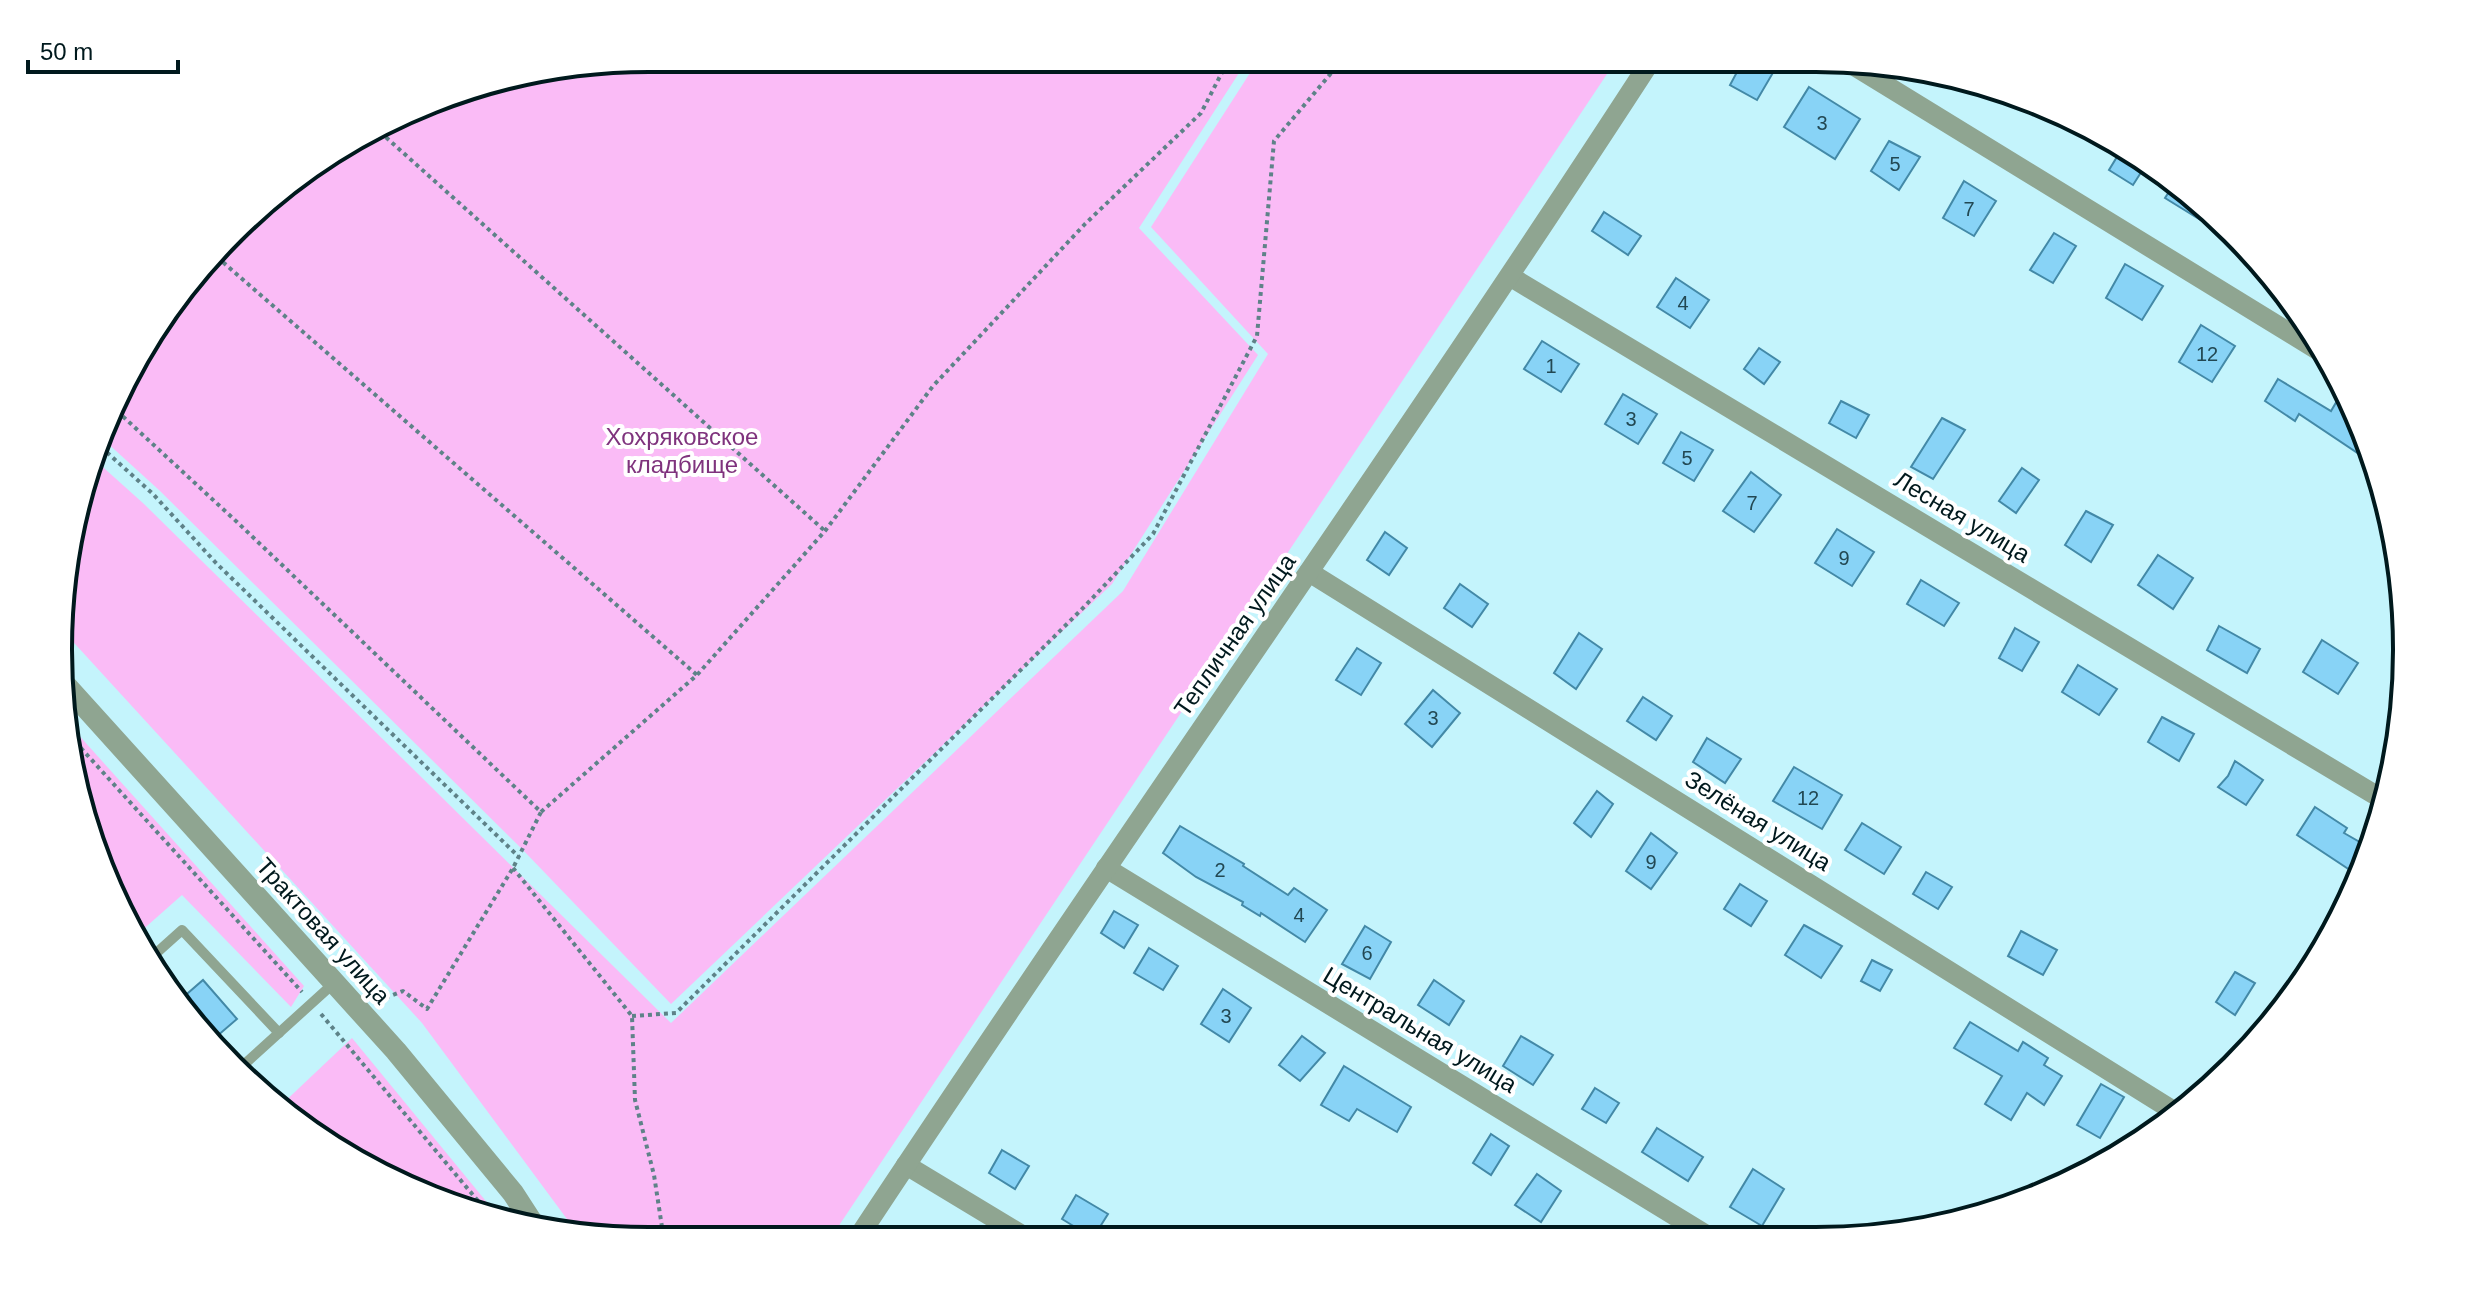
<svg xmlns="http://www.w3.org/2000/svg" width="2465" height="1299" font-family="Arial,sans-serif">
<rect width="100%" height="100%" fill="#c4f4fc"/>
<g fill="#fabbf6">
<polygon points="650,58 1248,59 1139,228 1258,355 1112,584 671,1004 522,849 159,490 104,440 157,321 289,181 459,90"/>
<polygon points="1259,59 1617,59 830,1239 611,1240 578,1234 422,1023 65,633 78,497 95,460 144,504 671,1023 1123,591 1268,354 1151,227"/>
<polygon points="67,722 304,986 291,1007 182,895 139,933 103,876"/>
<polygon points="352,1038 503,1222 387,1180 290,1119 278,1108"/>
</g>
<g fill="#88d3f6" stroke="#4389a7" stroke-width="2">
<polygon points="1744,59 1752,59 1774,71 1757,100 1730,85"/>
<polygon points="1809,87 1860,119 1835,159 1784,127"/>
<polygon points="1889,141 1920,157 1899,190 1871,171"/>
<polygon points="2123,147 2147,163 2133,185 2109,170"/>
<polygon points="1964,181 1996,201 1974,236 1943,218"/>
<polygon points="2176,181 2224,226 2220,232 2165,198"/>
<polygon points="1604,212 1641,236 1628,255 1592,231"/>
<polygon points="2054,233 2076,246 2053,283 2030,270"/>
<polygon points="2125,264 2163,286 2142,320 2106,298"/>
<polygon points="1676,278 1709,300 1690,328 1657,307"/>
<polygon points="2201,325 2235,346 2212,382 2179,362"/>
<polygon points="1542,341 1579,364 1561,392 1524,369"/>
<polygon points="1759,348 1780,362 1764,384 1744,369"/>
<polygon points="2278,379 2331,411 2344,389 2377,466 2299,414 2295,421 2265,401"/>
<polygon points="1623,394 1657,414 1638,444 1605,424"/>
<polygon points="1841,401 1869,415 1856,438 1829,423"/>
<polygon points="1942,418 1965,430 1933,479 1911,467"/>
<polygon points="1681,432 1713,450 1694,481 1663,463"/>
<polygon points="2022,468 2039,480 2016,513 1999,501"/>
<polygon points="1751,472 1781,495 1754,532 1723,511"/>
<polygon points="2086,511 2113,525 2091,562 2065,545"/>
<polygon points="1837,529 1874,552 1852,586 1815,563"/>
<polygon points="1385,532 1407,548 1389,575 1367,560"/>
<polygon points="2158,555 2193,578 2173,609 2138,585"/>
<polygon points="1921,580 1959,603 1944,626 1907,604"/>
<polygon points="1460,584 1488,604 1472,627 1444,608"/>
<polygon points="2219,626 2260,649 2247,673 2207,650"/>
<polygon points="2015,628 2039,642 2022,671 1999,658"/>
<polygon points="1579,633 1602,649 1576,689 1554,673"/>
<polygon points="2322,640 2358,663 2338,694 2303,672"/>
<polygon points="1357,648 1381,663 1361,695 1336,680"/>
<polygon points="2078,665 2117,689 2099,715 2062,692"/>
<polygon points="1433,690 1460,713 1432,747 1405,724"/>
<polygon points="1643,697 1672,716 1656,740 1627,721"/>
<polygon points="2162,717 2194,734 2179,761 2148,742"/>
<polygon points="1707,738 1741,759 1725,783 1693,762"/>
<polygon points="2235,761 2263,780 2246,805 2218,787 2228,776"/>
<polygon points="1794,767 1842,795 1822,829 1773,801"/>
<polygon points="1597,791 1613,804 1591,837 1574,823"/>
<polygon points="2315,807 2347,828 2344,833 2370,848 2359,876 2297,835"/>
<polygon points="1862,823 1901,847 1884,874 1845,850"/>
<polygon points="1180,826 1244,864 1243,866 1288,895 1294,888 1327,910 1305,942 1261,913 1260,916 1242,905 1243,902 1196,877 1163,853"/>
<polygon points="1651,833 1677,853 1651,889 1626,871"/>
<polygon points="1926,872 1952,887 1938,909 1913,894"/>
<polygon points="1740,884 1767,901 1751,926 1724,909"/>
<polygon points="1114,911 1138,925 1124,948 1101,933"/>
<polygon points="1804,925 1842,946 1821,978 1785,955"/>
<polygon points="1365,926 1391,942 1370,979 1342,964"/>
<polygon points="2021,931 2057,950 2043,975 2008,956"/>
<polygon points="1149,948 1178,966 1163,990 1134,973"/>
<polygon points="1872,960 1892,970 1880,991 1861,981"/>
<polygon points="2235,972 2255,983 2235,1015 2216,1002"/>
<polygon points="203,980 237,1019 209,1043 180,1000"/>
<polygon points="1434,980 1464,1001 1449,1025 1418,1005"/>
<polygon points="1223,989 1251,1008 1229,1042 1201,1024"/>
<polygon points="1970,1022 2018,1051 2023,1042 2048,1058 2044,1065 2062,1076 2044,1105 2027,1093 2011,1120 1985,1104 2002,1076 1954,1048"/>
<polygon points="1302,1036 1325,1053 1300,1081 1279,1065"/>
<polygon points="1521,1036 1553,1055 1533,1085 1503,1066"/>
<polygon points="1344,1066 1411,1107 1397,1132 1357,1109 1349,1121 1321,1105"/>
<polygon points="2101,1084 2124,1097 2100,1138 2077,1125"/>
<polygon points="1595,1088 1619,1103 1606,1123 1582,1109"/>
<polygon points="1657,1128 1703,1157 1688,1181 1642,1152"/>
<polygon points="1491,1134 1509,1146 1491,1175 1473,1163"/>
<polygon points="1002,1150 1029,1166 1015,1189 989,1173"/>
<polygon points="1753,1169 1784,1189 1762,1226 1730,1207"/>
<polygon points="1537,1174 1561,1191 1541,1222 1515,1205"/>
<polygon points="1076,1195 1108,1214 1093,1238 1062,1219"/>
</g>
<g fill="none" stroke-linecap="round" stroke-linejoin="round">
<g stroke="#5e8288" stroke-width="4" stroke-dasharray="4 4" stroke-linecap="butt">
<polyline points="380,132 825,531"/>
<polyline points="217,257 697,675"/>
<polyline points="117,411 237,522 541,812 513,868 427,1009 403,991 383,999 377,1004"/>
<polyline points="101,447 153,494 216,563 519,857"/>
<polyline points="70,736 302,992"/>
<polyline points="541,812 697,675 825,531 933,386 1085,224 1201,113 1229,59"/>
<polyline points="513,868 632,1016 635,1100 654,1175 664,1240"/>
<polyline points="321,1014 494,1220"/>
<polyline points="632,1016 676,1013 1084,607 1153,534 1257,336 1274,141 1343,59"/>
</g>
<g stroke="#8fa591" stroke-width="10">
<polyline points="153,956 182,930 279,1033"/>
<polyline points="238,1070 334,983"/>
</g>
<g stroke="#8fa591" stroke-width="20">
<polyline points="1843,59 2329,357"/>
<polyline points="1511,277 2387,802"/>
<polyline points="1309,572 2180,1115"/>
<polyline points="1106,868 1708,1236"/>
<polyline points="906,1165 1027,1238"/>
<path d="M857,1239c261,-396 537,-782 795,-1180"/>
</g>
<polyline stroke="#8fa591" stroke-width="22" points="60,679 396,1051 513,1193 535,1227"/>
</g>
<g text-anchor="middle" stroke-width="8" stroke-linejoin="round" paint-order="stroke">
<g font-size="20" fill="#224853">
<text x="1822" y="130">3</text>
<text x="1895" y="171">5</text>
<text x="1969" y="216">7</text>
<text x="1683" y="310">4</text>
<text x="2207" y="361">12</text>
<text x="1551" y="373">1</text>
<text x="1631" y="426">3</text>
<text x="1687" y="465">5</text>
<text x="1752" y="510">7</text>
<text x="1844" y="565">9</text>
<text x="1433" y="725">3</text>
<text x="1808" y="805">12</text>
<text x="1651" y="869">9</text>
<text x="1220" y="877">2</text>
<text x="1299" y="922">4</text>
<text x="1367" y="960">6</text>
<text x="1226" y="1023">3</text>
</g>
<g font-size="24" fill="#7f337d" stroke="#fff">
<text x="682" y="445">Хохряковское<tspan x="682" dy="28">кладбище</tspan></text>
</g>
<g font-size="24" fill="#00191d" stroke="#fff">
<text transform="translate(1962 517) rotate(31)" y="8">Лесная улица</text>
<text transform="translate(1235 635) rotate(-55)" y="8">Тепличная улица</text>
<text transform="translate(1758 821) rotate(32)" y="8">Зелёная улица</text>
<text transform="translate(323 931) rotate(48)" y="8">Трактовая улица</text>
<text transform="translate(1420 1030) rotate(31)" y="8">Центральная улица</text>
</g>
</g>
<path d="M0 0H2465V1299H0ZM649 72H1816A577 577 0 0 1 2393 649V650A577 577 0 0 1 1816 1227H649A577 577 0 0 1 72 650V649A577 577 0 0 1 649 72Z" fill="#fff" fill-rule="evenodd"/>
<path fill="none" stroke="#00191d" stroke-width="4" d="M649 72H1816A577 577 0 0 1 2393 649V650A577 577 0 0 1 1816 1227H649A577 577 0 0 1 72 650V649A577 577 0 0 1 649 72Z"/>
<path d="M28 60v12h150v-12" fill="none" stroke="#00191d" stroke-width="4"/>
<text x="40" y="60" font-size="24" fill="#00191d" stroke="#ffffff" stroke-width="6" paint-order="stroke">50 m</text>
</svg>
